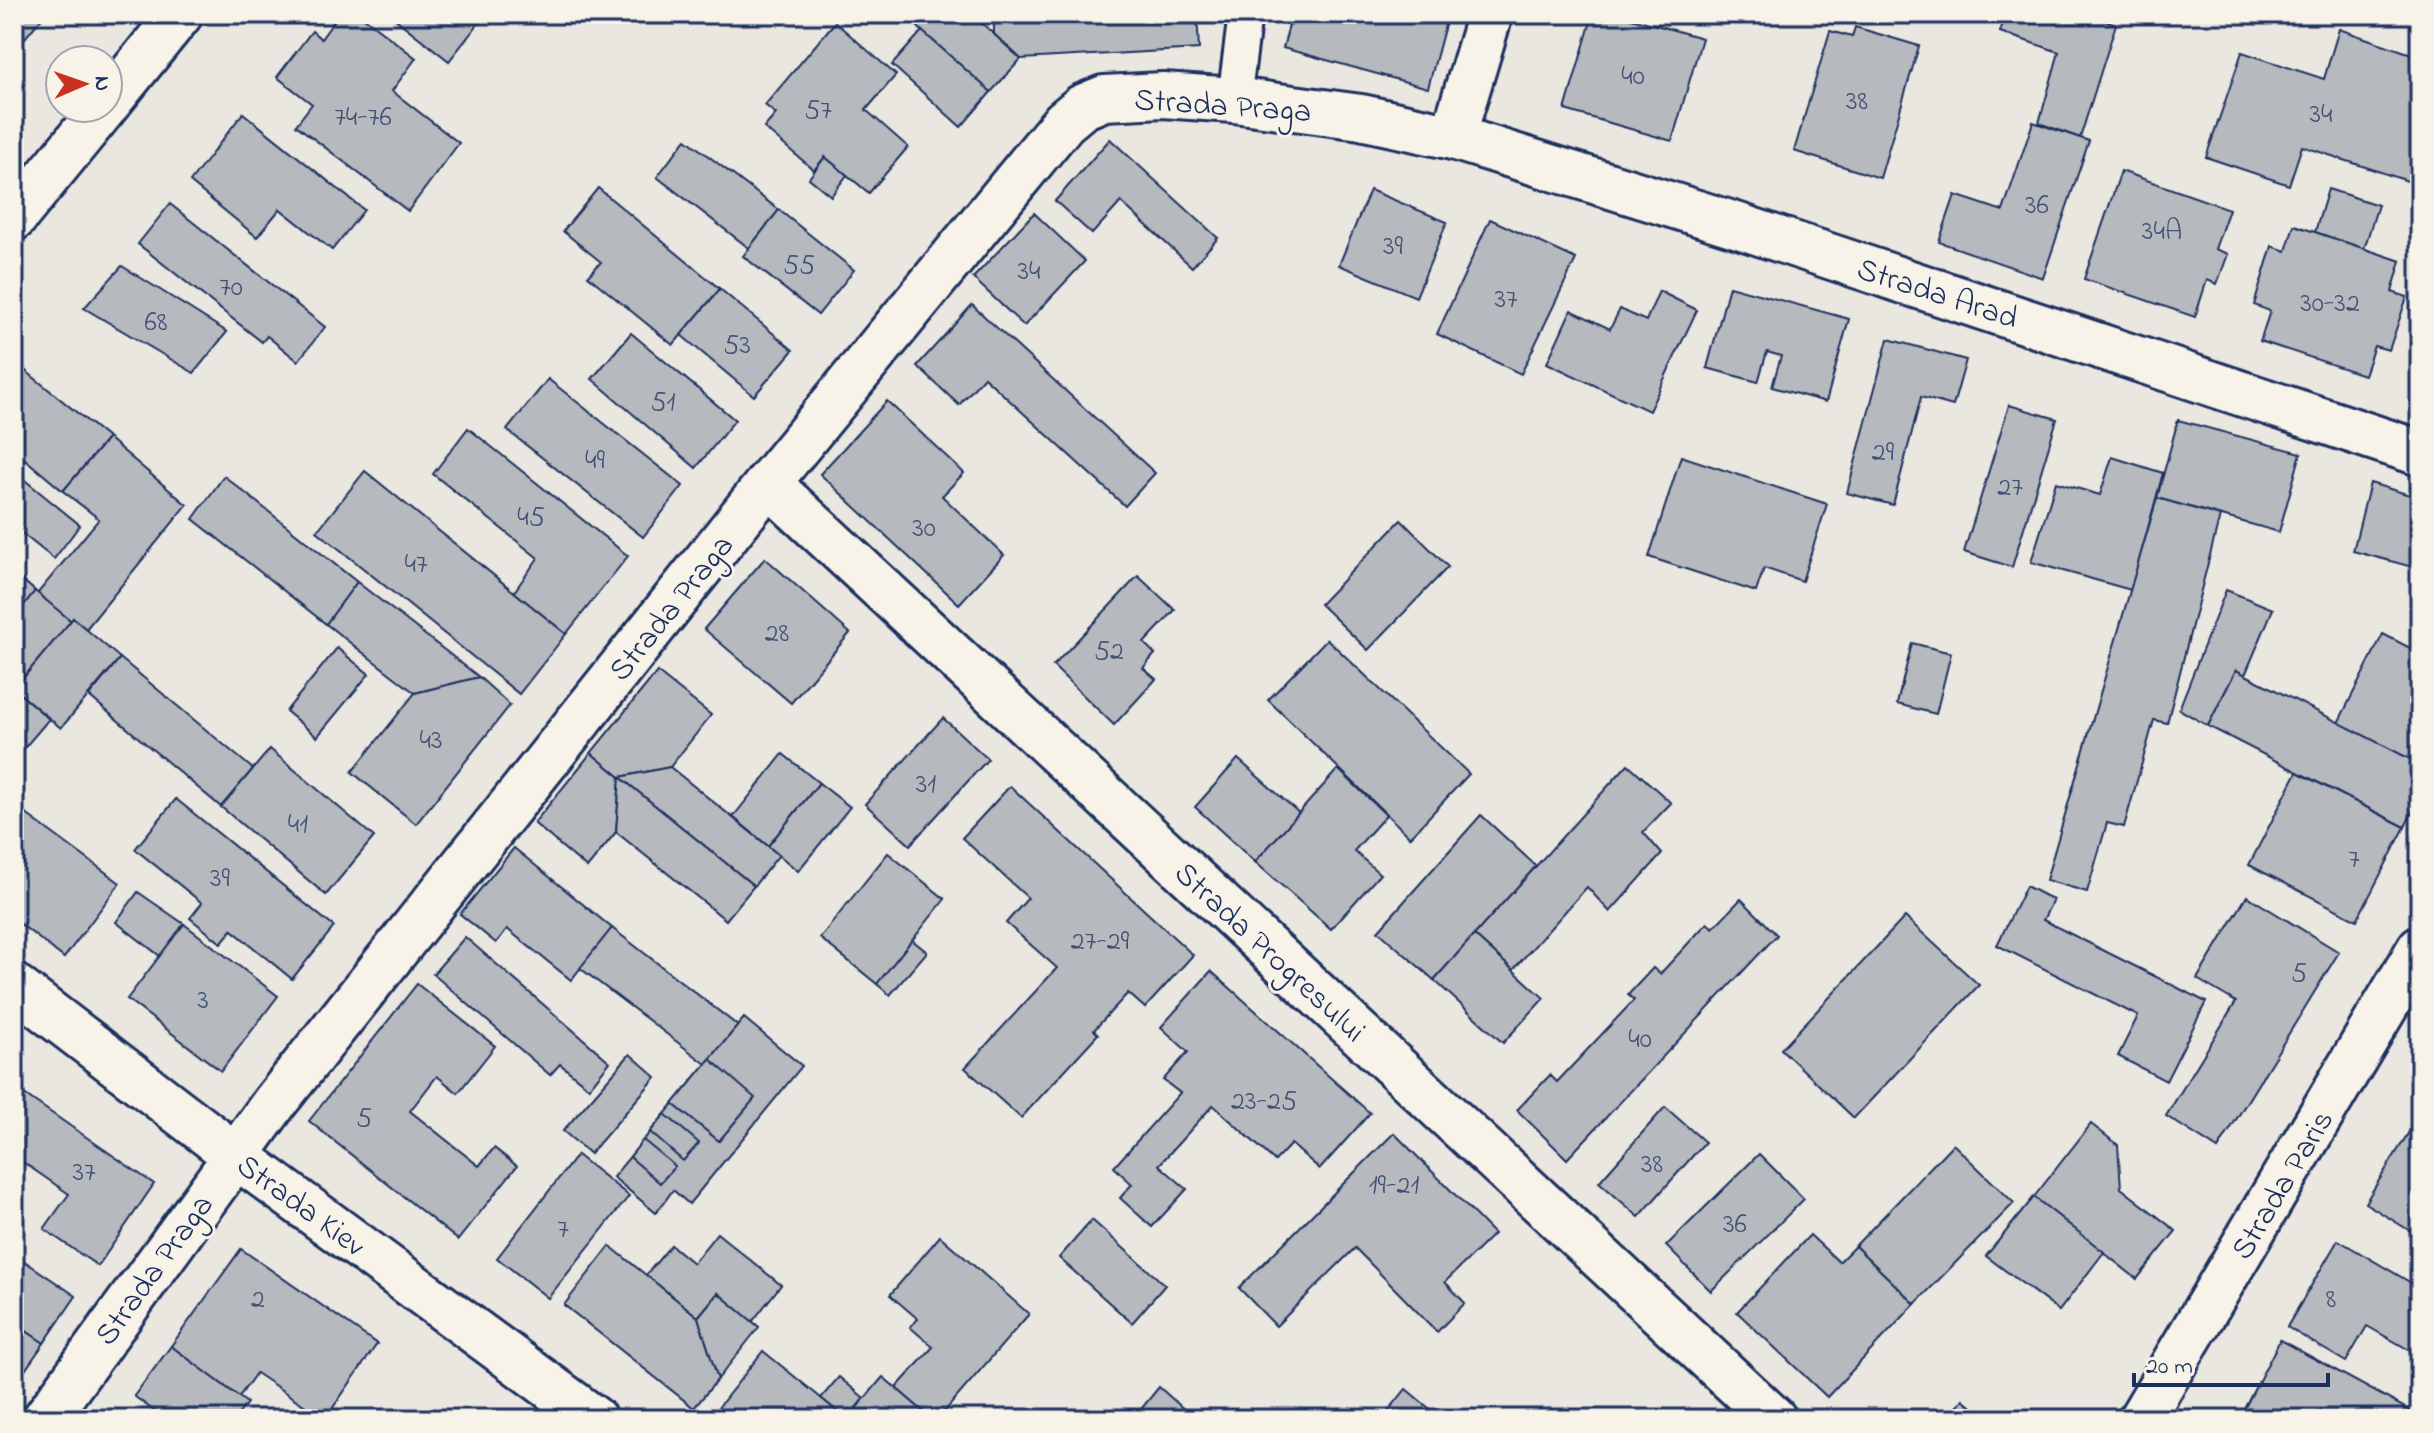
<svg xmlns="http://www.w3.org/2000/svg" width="2434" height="1433" font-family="'Indie Flower',sans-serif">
<rect width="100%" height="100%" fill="#eae7e0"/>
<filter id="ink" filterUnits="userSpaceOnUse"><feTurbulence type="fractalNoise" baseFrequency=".0125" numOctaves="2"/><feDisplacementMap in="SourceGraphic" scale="16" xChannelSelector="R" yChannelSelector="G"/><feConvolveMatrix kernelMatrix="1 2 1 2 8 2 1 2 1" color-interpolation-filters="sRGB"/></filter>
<g filter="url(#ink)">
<g fill="#b6babf" stroke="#1b2f5e" stroke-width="2">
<polygon points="14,14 45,14 21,43 14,34"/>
<polygon points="339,14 359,14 416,58 392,91 459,143 408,211 296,125 312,104 277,77 312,31 321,39"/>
<polygon points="389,14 476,14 482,19 449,61"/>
<polygon points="910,14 972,14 1021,59 991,92 922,31 908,17"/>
<polygon points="994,14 1197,14 1199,49 1021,59 994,34"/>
<polygon points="1292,14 1448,14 1428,88 1283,48"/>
<polygon points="1593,14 1617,14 1702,38 1672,141 1565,110"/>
<polygon points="2006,14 2087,14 2116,24 2080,138 2039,123 2059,52 2000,32"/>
<polygon points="835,22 896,75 866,110 908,147 869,193 825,157 814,170 764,128 776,114 765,105"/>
<polygon points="1855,27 1919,46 1880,178 1794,151 1830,31 1852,37"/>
<polygon points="2339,29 2420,57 2420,185 2302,146 2289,185 2206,157 2242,52 2324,79"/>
<polygon points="922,31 991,92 961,127 892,65"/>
<polygon points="243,113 364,210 332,250 280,209 257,237 190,182"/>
<polygon points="2033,122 2089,141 2043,278 1939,242 1955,195 2003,211"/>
<polygon points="686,139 779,210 749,248 657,177"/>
<polygon points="1110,139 1218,238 1192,267 1121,202 1092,234 1055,201"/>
<polygon points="825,157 847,175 831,196 809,178"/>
<polygon points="2121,171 2229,209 2215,249 2228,254 2217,284 2207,280 2195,317 2084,279"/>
<polygon points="598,188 720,289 673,345 588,276 601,262 563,231"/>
<polygon points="2328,189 2378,205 2364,249 2315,232"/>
<polygon points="1370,190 1447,222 1416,297 1339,265"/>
<polygon points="170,204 325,327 298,361 267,336 262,342 138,244"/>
<polygon points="779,210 854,270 818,315 743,256"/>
<polygon points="1034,213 1085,261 1024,326 973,278"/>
<polygon points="1490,219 1576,259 1521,374 1437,334"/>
<polygon points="2294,225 2401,261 2392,292 2407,297 2389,350 2374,346 2364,375 2260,341 2270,311 2254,305 2272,246 2286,251"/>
<polygon points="122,266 227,332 194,373 84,308"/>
<polygon points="1729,286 1849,319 1826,402 1772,387 1781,356 1767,352 1758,382 1707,368"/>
<polygon points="720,289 793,350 754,396 681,335"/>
<polygon points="1659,291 1697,310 1649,411 1547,363 1571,310 1610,329 1620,309 1646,321"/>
<polygon points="972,305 1155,473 1125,506 984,377 959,405 917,366"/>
<polygon points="631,333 735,420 696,468 592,379"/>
<polygon points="1888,339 1966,360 1953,406 1921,397 1893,505 1847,493"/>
<polygon points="21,367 108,438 63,491 14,450 14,376"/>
<polygon points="548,379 683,486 643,537 507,430"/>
<polygon points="887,401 964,473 942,496 1004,555 959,604 820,474"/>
<polygon points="2009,405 2057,419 2012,567 1964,552"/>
<polygon points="2178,420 2301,453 2279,532 2157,498"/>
<polygon points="468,428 628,556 566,634 514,592 538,558 433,474"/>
<polygon points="108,438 187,505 86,629 73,618 71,621 37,594 99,519 63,491"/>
<polygon points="1681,456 1827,504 1802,581 1764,568 1756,592 1649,557"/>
<polygon points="2112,457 2163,473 2131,590 2031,562 2056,482 2100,495"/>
<polygon points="365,471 566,634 519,694 317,531"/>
<polygon points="16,473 80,525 54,559 14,527 14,475"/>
<polygon points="224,476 357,582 326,624 193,519"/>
<polygon points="2370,483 2420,498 2420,569 2353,551"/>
<polygon points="2157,498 2220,516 2167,723 2154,720 2124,827 2107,823 2087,892 2046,880"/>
<polygon points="1401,520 1448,567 1368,650 1320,604"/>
<polygon points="765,558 850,633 791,703 704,629"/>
<polygon points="14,573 35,591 14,618"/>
<polygon points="1138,576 1175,610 1144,643 1155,654 1143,668 1156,679 1114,725 1053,666"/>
<polygon points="357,582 479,677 415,693 326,624"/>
<polygon points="2226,590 2273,609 2245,675 2236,670 2208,726 2179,709"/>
<polygon points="35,591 71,621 14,689 14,618"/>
<polygon points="73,618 120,658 61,728 14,689"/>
<polygon points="2383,634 2420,653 2420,764 2338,723"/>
<polygon points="1327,639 1469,774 1410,837 1268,700"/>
<polygon points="1912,643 1951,653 1936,714 1897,704"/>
<polygon points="337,648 369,674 317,737 286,711"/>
<polygon points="120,658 253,769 221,807 89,696"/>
<polygon points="2236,670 2420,764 2420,796 2405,827 2208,726"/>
<polygon points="657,672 711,715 670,767 620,777 591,753"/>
<polygon points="479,677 510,705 416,824 352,772 415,693"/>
<polygon points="14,689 49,719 14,760"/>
<polygon points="943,718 988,759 910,845 865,804"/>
<polygon points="270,749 374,837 326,895 221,807"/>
<polygon points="591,753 620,777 616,832 587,868 534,823"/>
<polygon points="783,754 819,783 768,846 733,817"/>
<polygon points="1238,759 1299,813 1255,862 1195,807"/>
<polygon points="1628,764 1671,803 1643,832 1662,854 1610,912 1587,887 1513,970 1474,935"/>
<polygon points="670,767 779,855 754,886 620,777"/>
<polygon points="1338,769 1386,815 1354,851 1380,874 1331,929 1255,862"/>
<polygon points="2297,772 2405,827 2357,920 2249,865"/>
<polygon points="620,777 754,886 726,920 616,832"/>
<polygon points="819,783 850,807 798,871 768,846"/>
<polygon points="1010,786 1193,955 1145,1008 1128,993 1094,1030 1098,1034 1021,1118 965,1068 1057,968 1006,923 1028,898 962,838"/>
<polygon points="176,799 334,927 292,979 232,930 221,943 190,918 202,903 135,849"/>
<polygon points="14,805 120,883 64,958 14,919"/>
<polygon points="1481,815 1536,866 1434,980 1378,931"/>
<polygon points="514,848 612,928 571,980 507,929 496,943 460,914"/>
<polygon points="888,853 945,899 877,984 820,938"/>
<polygon points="2026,886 2053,900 2043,920 2206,1002 2166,1081 2118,1056 2138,1016 1997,945"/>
<polygon points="138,892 184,924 160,956 116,922"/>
<polygon points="2247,896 2339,952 2218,1149 2166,1116 2236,1002 2197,979"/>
<polygon points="1741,899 1777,935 1567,1159 1517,1110 1550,1075 1557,1082 1634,1000 1628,995 1653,968 1660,974 1707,923 1713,928"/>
<polygon points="1905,917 1979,985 1854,1118 1781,1049"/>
<polygon points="184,924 278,996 221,1071 127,999"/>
<polygon points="612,928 738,1026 706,1064 580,968"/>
<polygon points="1474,935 1544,998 1503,1043 1434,980"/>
<polygon points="465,937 610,1062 589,1088 560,1064 550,1075 433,974"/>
<polygon points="912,940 927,952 890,995 877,984"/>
<polygon points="1211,971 1370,1113 1320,1169 1291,1144 1275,1161 1213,1105 1159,1165 1187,1189 1152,1227 1120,1198 1132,1184 1114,1167 1180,1093 1163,1080 1188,1052 1161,1027"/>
<polygon points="417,984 495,1046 458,1093 437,1076 410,1111 479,1166 494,1148 517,1166 458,1240 309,1121"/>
<polygon points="744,1018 802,1066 689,1204 673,1190 656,1213 613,1177"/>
<polygon points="630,1054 656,1077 590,1154 563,1131"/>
<polygon points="710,1059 755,1098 719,1141 673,1104"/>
<polygon points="14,1087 154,1184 98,1266 44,1229 69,1194 14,1156"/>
<polygon points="1665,1107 1705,1142 1639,1217 1599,1182"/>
<polygon points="665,1114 699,1143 683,1161 650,1132"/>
<polygon points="2091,1124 2118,1145 2121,1188 2176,1231 2137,1279 2034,1197"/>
<polygon points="2414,1124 2420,1128 2420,1237 2365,1203"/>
<polygon points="1394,1133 1494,1234 1445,1282 1465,1303 1437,1332 1355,1248 1276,1326 1239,1288"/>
<polygon points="643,1140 675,1166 660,1183 630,1157"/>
<polygon points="1953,1144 2014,1203 1915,1304 1855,1246"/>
<polygon points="1759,1154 1804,1199 1711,1291 1666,1246"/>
<polygon points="577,1155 629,1196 548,1298 497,1258"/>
<polygon points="2034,1197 2104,1252 2059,1311 1986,1256"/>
<polygon points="1092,1220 1165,1285 1132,1323 1059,1258"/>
<polygon points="717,1233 781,1285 752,1322 718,1293 698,1317 646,1275 671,1245 693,1263"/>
<polygon points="1810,1235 1839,1262 1855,1246 1915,1304 1827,1397 1737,1312"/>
<polygon points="940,1236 1029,1314 938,1419 932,1419 896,1388 933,1347 910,1327 918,1319 890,1295"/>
<polygon points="2338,1240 2420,1288 2420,1356 2367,1326 2346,1362 2287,1327"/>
<polygon points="610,1246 698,1317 718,1379 694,1408 564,1305"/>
<polygon points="241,1249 377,1344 325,1419 256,1373 239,1397 171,1346"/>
<polygon points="14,1254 76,1296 44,1343 14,1323"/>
<polygon points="718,1293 759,1327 718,1379 698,1317"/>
<polygon points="14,1323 44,1343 14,1386"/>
<polygon points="2280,1340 2420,1416 2420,1419 2252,1419 2242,1413"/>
<polygon points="171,1346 247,1403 235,1419 165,1419 134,1396"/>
<polygon points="763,1351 821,1398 847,1419 710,1418"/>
<polygon points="839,1377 864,1398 847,1419 821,1398"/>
<polygon points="883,1377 896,1388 932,1419 847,1419"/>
<polygon points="1159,1387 1195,1419 1133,1419"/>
<polygon points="1406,1389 1442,1419 1382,1419"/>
<polygon points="1963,1399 1986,1419 1947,1419"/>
</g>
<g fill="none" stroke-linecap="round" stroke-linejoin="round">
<defs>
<polyline id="lane" points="1234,100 1245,14"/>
<g id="street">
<polyline points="1453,137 1490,14"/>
<polyline points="768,483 1774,1419"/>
<polyline points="45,1419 275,1102 768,483 1064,122 1082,107 1104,98 1163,95 1234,100 1361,117 1453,137 1736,225 2420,453"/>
</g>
<g id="secondary">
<polyline points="108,103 180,14"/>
<polyline points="14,218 104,108"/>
<polyline points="14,986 235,1155 594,1419"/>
<polyline points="2141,1419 2420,948"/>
</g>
</defs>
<use href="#lane" stroke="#1b2f5e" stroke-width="38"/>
<use href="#street" stroke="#1b2f5e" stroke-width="50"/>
<use href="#secondary" stroke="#1b2f5e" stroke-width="50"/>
<use href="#lane" stroke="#f7f3e8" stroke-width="32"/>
<use href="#street" stroke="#f7f3e8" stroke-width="44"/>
<use href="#secondary" stroke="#f7f3e8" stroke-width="44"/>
</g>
</g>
<g text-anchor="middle" stroke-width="6" stroke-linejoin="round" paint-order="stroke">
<g font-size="28" fill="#425276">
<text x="1633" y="84">40</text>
<text x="1857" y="109">38</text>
<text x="818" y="118">57</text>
<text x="2321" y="122">34</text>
<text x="363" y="125">74-76</text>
<text x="2037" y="213">36</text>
<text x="2162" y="239">34A</text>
<text x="1393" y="254">39</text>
<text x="799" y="273">55</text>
<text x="1029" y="279">34</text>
<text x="231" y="295">70</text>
<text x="1506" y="307">37</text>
<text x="2330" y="311">30-32</text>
<text x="156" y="330">68</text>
<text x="737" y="353">53</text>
<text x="663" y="410">51</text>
<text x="1883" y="460">29</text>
<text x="595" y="468">49</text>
<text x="2010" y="495">27</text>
<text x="531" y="525">45</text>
<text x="924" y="536">30</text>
<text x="416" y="572">47</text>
<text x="777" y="641">28</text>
<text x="1109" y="659">52</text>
<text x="431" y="748">43</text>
<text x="926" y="792">31</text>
<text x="298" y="832">41</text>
<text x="2354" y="867">7</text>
<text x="220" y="886">39</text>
<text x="1100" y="949">27-29</text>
<text x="2299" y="981">5</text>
<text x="203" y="1008">3</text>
<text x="1640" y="1047">40</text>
<text x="1264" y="1109">23-25</text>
<text x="364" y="1126">5</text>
<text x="1652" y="1172">38</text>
<text x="84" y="1180">37</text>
<text x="1394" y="1193">19-21</text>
<text x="1735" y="1232">36</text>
<text x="563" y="1237">7</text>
<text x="258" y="1307">2</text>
<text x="2331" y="1307">8</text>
</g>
<g font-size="32" fill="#1b2f5e" stroke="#f7f3e8">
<text transform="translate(1223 104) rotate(4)" y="11">Strada Praga</text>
<text transform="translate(1938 292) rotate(18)" y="11">Strada Arad</text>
<text transform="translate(670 607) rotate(-51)" y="11">Strada Praga</text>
<text transform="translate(1271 951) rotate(43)" y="11">Strada Progresului</text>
<text transform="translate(2281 1184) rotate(-59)" y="11">Strada Paris</text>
<text transform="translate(302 1204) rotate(36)" y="11">Strada Kiev</text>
<text transform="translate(153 1269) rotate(-54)" y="11">Strada Praga</text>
</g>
</g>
<rect width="2434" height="1433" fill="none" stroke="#f7f3e8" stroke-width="48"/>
<rect x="24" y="24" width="2386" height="1385" fill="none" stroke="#1b2f5e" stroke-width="3" filter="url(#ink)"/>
<g transform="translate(84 84) rotate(88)"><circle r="38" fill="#f7f3e8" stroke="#9fa5b1" stroke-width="2"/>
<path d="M0-6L14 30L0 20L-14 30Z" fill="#c8321e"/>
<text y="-12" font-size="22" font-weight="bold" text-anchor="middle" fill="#1b2f5e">N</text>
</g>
<path d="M2134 1373v12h194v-12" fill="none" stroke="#1b2f5e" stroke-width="4"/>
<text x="2146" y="1373" font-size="24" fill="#1b2f5e" stroke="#f7f3e8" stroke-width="6" paint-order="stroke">20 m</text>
</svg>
